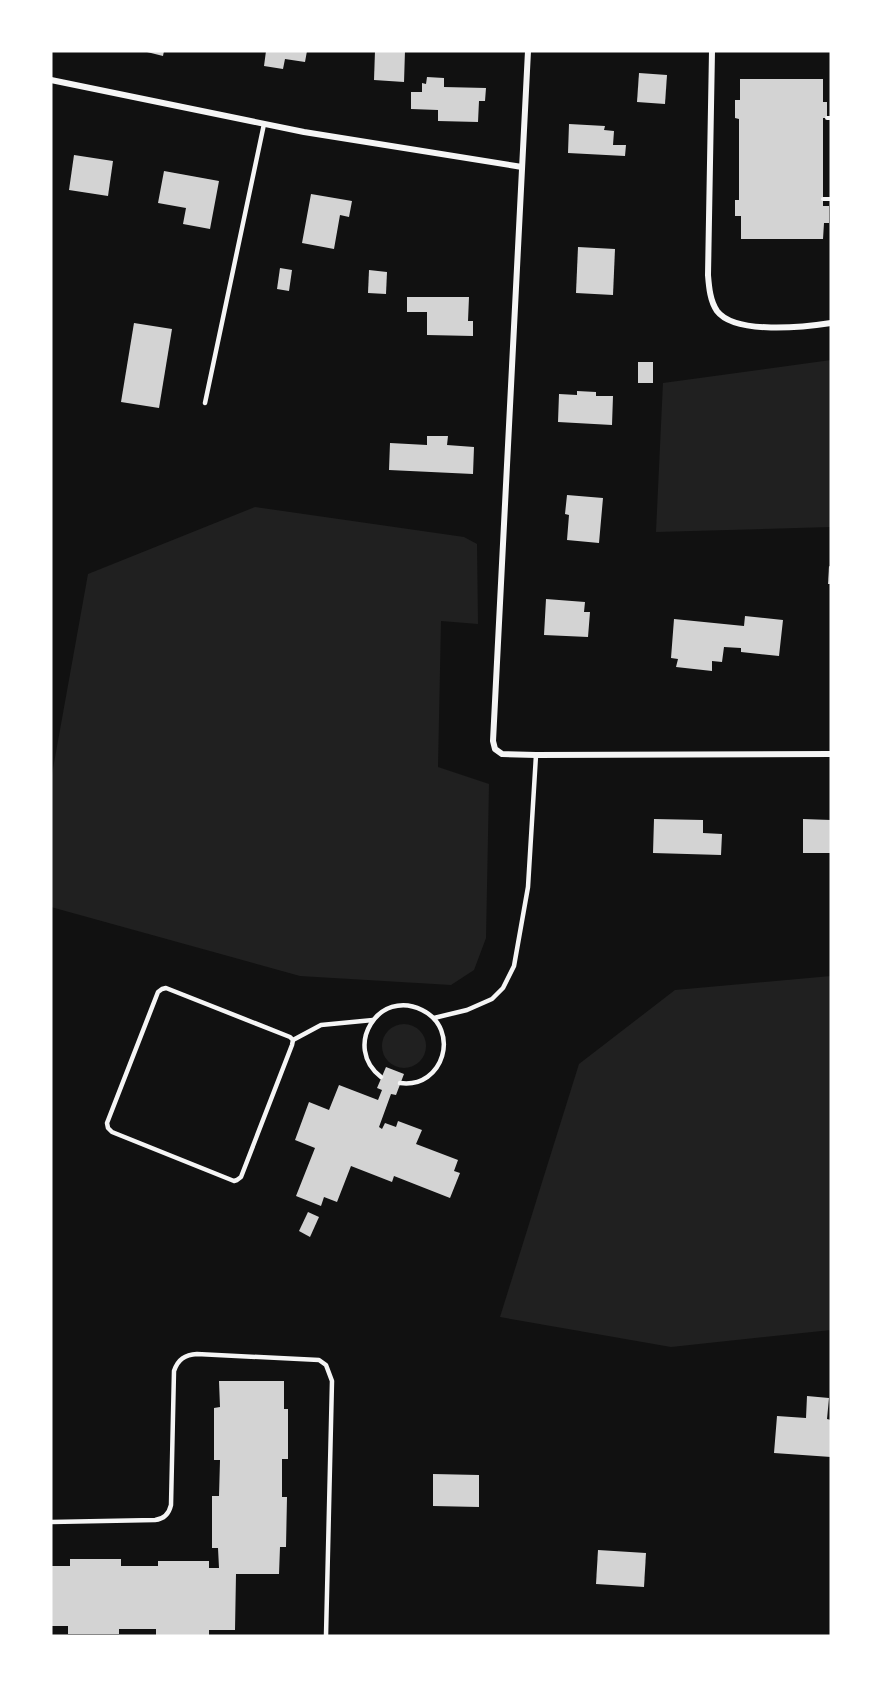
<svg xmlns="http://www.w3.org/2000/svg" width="882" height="1687" font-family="'PT Sans',sans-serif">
<rect width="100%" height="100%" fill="#111"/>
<g fill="#202020">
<polygon points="831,360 831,527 656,532 663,383"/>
<polygon points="255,507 464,537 477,544 478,624 441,621 438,767 489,784 486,938 474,970 451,985 300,976 51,907 51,780 88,574"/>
<polygon points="831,976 831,1330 671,1347 500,1317 579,1064 675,990"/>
<circle cx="404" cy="1046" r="22"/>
</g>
<g fill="#d3d3d3">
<polygon points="143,51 164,51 163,56"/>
<polygon points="266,51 307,51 305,62 285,59 283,69 264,66"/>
<polygon points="375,51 405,51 404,82 374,80"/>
<polygon points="639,73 667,75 665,104 637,102"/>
<polygon points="427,77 444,78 444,87 486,88 485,101 479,101 478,122 438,121 438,110 411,109 411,92 422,92 422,83 426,84"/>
<polygon points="740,79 823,79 823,102 827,102 827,118 823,118 823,206 829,206 829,223 824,223 823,239 741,239 741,216 735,216 735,200 739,200 739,119 735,118 735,100 740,100"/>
<polygon points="569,124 605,126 604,130 614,131 613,145 626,145 625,156 568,153"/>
<polygon points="74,155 113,161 108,196 69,190"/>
<polygon points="164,171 219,181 210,229 183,224 186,208 158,203"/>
<polygon points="311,194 352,201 349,217 340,215 334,249 302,243"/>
<polygon points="578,247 615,249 613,295 576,293"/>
<polygon points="280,268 292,270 289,291 277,289"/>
<polygon points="369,270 387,272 386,294 368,293"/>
<polygon points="407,297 469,297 468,321 473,321 473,336 427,335 427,312 407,312"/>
<polygon points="134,323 172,329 159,408 121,402"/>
<rect x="638" y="362" width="15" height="21"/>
<polygon points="577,391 596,392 596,396 613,396 612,425 558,422 559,394 577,395"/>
<polygon points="427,436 448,436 447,445 474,447 473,474 389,470 390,443 427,445"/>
<polygon points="567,495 603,498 599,543 567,540 569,515 565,514"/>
<polygon points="829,566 831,567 831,584 828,584"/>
<polygon points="546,599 585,602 584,612 590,612 588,637 544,635"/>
<polygon points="745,616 783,620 779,656 741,652 741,648 724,647 722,662 712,661 712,671 676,667 678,659 671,658 674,619 744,626"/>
<polygon points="654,819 703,820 703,833 722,834 721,855 653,853"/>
<polygon points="803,819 831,820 831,853 803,853"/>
<polygon points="386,1067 404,1074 396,1095 391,1094 379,1127 382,1129 385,1123 396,1127 398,1121 422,1130 416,1144 458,1160 454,1171 460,1173 450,1198 394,1176 392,1182 351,1166 337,1202 324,1197 321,1206 296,1196 315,1148 295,1140 309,1102 329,1110 339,1085 378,1100 382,1090 377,1088"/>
<polygon points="308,1212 319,1217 310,1237 299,1231"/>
<polygon points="219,1381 284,1381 284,1409 288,1409 288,1459 282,1459 282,1497 287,1497 286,1547 280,1547 279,1574 236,1574 235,1630 209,1630 209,1635 156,1635 156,1629 119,1629 119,1634 68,1634 68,1626 51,1626 51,1566 70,1566 70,1559 121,1559 121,1566 158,1566 158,1561 209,1561 209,1568 219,1568 218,1548 212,1548 212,1496 219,1496 220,1460 214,1460 214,1408 220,1407"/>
<polygon points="807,1396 829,1398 827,1419 831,1420 831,1457 774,1453 777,1416 806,1418"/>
<polygon points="433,1474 479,1475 479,1507 433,1506"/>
<polygon points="598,1550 646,1553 644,1587 596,1584"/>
</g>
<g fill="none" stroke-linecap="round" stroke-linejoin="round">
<g stroke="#f5f5f5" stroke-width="4">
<polyline points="827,118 831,118"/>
<polyline points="823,199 831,199"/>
</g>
<g stroke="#f5f5f5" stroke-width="4.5">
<polyline points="205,403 264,124"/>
<polyline points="434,1018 467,1010 492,999 503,988 514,966 528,887 536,755"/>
<polyline points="293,1040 292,1045 241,1177 237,1180 234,1181 112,1132 108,1128 107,1123 158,992 162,989 166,988 290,1037 293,1040 321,1025 373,1020"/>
<path d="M381,1077c-39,-30 -2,-89 41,-67 39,19 22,79 -22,73"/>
<path d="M51,1522l104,-2c9,-1 14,-6 16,-15l3,-134c4,-12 11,-16 23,-17l122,6 7,5 6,16 -6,255"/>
</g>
<g stroke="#f5f5f5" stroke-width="6">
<polyline points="528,51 493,741 495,749 502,754 536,755 831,754"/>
<path d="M712,51l-4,224c1,12 2,26 9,36 18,24 88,16 114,12"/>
<polyline points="51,80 304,132 522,167"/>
</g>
</g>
<rect width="882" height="1687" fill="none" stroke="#ffffff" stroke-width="105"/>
</svg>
